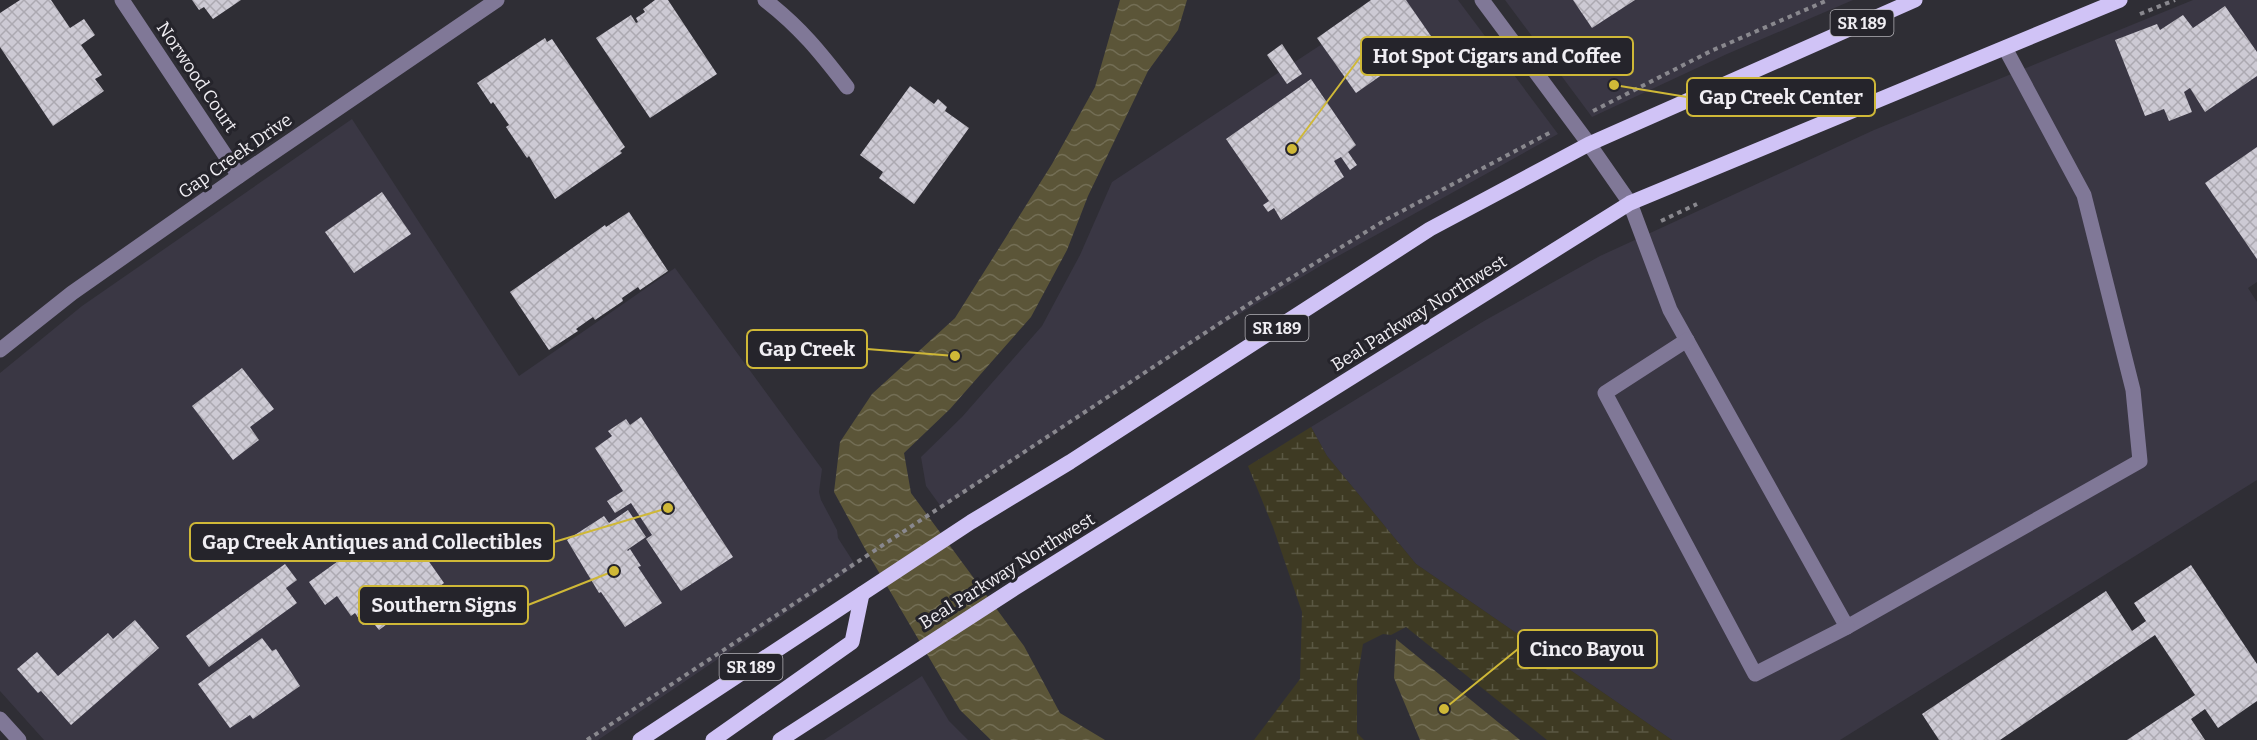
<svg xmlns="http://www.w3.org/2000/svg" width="2257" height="740" font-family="Bitter,serif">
<defs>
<pattern id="wetland-marsh" width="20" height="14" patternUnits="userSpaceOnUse" patternTransform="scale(1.5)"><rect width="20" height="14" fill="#3e3a23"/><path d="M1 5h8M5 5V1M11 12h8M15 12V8" fill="none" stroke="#5a5743"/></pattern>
<pattern id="water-waves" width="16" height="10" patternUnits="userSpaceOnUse" patternTransform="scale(1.5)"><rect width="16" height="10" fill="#5b5538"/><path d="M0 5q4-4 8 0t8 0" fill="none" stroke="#736e55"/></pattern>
<pattern id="building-cross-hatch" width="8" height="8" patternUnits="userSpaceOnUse" patternTransform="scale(1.5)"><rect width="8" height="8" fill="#cdcad4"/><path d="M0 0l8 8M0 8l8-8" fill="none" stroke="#aca9b1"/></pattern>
</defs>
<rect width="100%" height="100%" fill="#2f2e35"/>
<g fill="#3a3744">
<polygon points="1389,0 1458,0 1558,134 1322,265 1216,328 942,508 926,486 921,457 962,417 1042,326 1080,255 1112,182"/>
<polygon points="1505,0 1853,0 1727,54 1592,117"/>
<polygon points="2193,0 2257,0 2257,282 2248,288 2257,302 2257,480 1840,740 1672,740 1416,564 1327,456 1311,427 1484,321 1600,256 1874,130"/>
<polygon points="352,119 519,376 675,268 822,469 819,492 821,500 837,530 838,538 856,566 598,740 44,740 0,691 0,373 82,306"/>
<polygon points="922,676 949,721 968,740 824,740"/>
</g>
<polygon fill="url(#wetland-marsh)" points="1311,427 1327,456 1416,564 1672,740 1547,740 1406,627 1391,635 1383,634 1363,644 1357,681 1357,733 1364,740 1254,740 1300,679 1302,612 1273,527 1248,466"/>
<g fill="url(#water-waves)">
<polygon points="1120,0 1187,0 1178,30 1148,71 1088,196 1067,250 1031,317 950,409 904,453 911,493 1024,646 1060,713 1105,740 991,740 960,710 864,547 834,492 840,442 872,394 955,318 1052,164 1095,87"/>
<polygon points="1396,639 1520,740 1420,740 1394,678"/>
</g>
<g fill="url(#building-cross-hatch)">
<polygon points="20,0 51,0 70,28 84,19 95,35 81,45 102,75 95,79 104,91 53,126 0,47 0,13"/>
<polygon points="192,0 241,0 213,19 204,7 199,10"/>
<polygon points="655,0 668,0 717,74 650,118 596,38 631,15 636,23 638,22 636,18 645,12 643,9"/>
<polygon points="1371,0 1406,0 1433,39 1356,93 1317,38"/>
<polygon points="1573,0 1635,0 1592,28"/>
<polygon points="2225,6 2257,52 2257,76 2205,112 2190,88 2184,92 2192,112 2169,121 2164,109 2145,116 2115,40 2157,24 2160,30 2183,15 2193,28"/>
<polygon points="545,38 547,42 552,39 625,147 620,151 622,153 555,199 529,156 527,158 506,127 509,125 493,102 491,104 477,83"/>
<polygon points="1282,44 1302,74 1287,84 1267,55"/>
<polygon points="1311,79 1356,145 1348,152 1357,165 1350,170 1341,157 1334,161 1344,177 1281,220 1274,208 1268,212 1263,205 1269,201 1226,139"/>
<polygon points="910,86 934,104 938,99 947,107 945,111 969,128 914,204 879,178 883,172 860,155"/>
<polygon points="2257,147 2257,259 2205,183"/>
<polygon points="382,192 411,234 354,273 325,232"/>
<polygon points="629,212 668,271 640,290 638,287 622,298 623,301 595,320 593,317 576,329 578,331 549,350 510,292 605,225 606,227"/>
<polygon points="242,368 274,409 250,427 259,440 233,460 192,406"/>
<polygon points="641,417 733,557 681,591 646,539 652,535 631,503 615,513 607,501 623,491 595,448 612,436 608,431 626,419 630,425"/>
<polygon points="628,510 646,537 627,550 628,551 630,549 641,566 638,567 662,603 625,627 601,592 599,593 567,540 604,516 609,523"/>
<polygon points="366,541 379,561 390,553 394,558 416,543 444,583 423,599 416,588 406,595 413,605 379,630 371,620 363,625 355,613 351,616 337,596 325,605 309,582"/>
<polygon points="285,564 297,580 286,588 297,603 209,667 186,636"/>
<polygon points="2191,565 2257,664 2257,701 2218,728 2205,709 2191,719 2205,740 2127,740 2195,695 2155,635 2000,740 1939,740 1922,714 2106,591 2132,631 2146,621 2134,603"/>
<polygon points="135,620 159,648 71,725 41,691 38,693 17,669 37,652 58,676 108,633 113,639"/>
<polygon points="262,638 272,651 276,649 300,686 253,719 250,715 230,728 198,684"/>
</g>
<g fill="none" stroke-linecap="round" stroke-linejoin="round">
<g stroke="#89888e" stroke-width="4" stroke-dasharray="4.5 4.5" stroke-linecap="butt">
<polyline points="2140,14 2175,0"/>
<polyline points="1593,111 1711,51 1828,0"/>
<polyline points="1661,221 1697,204"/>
<polyline points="587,740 1255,300 1387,219 1551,132"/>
</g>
<g stroke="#807897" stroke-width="15">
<polyline points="122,0 239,176"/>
<path d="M765,0c35,27 55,52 82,87"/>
<polyline points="1482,0 1589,144 1630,203 1670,310 1847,627 2140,461 2133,390 2084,195 2005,48"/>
<polyline points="1687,340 1605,393 1755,674 1847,627"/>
<polyline points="0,350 72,293 239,176 497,0"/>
<polyline points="0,719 19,740"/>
</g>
<g stroke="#d0c3f6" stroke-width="15">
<polyline points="640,740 971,522 1070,462 1430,229 1589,144 1915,0"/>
<polyline points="713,740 852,642 862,594"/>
<polyline points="780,740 1015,588 1630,203 2120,0"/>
</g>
</g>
<g text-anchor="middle" stroke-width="6" stroke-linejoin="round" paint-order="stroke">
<g fill="#25242b" stroke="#b3b1b7" stroke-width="1.5">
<rect x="1830.5" y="10" width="63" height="26" rx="4.5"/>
<rect x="1245.5" y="315" width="63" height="26" rx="4.5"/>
<rect x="719.5" y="654" width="63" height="26" rx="4.5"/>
</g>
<g font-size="16" font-weight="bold" fill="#f0eef3">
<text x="1862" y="29">SR 189</text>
<text x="1277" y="334">SR 189</text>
<text x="751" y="673">SR 189</text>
</g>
<g font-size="18" fill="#f0eef3" stroke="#25242b">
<text transform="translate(197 77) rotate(56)" y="6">Norwood Court</text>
<text transform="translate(235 156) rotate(-35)" y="6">Gap Creek Drive</text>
<text transform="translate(1419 313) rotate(-32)" y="6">Beal Parkway Northwest</text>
<text transform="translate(1007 571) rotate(-32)" y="6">Beal Parkway Northwest</text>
</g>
</g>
<path fill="none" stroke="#cfb837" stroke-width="2" d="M1292 149L1361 56M1614 85L1687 97M955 356L867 349M668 508L554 542M614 571L528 605M1444 709L1518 649"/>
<g fill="#cfb837" stroke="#25242b" stroke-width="2">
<circle cx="1292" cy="149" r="6"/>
<circle cx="1614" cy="85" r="6"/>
<circle cx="955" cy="356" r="6"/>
<circle cx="668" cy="508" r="6"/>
<circle cx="614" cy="571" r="6"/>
<circle cx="1444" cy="709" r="6"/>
</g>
<g fill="#25242b" stroke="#cfb837" stroke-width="2">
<rect x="1361" y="37" width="272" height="38" rx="6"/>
<rect x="1687" y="78" width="188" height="38" rx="6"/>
<rect x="747" y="330" width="120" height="38" rx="6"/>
<rect x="190" y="523" width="364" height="38" rx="6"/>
<rect x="359" y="586" width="169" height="38" rx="6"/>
<rect x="1518" y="630" width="139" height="38" rx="6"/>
</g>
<g font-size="20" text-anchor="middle" font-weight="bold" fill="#f0eef3">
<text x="1497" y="63">Hot Spot Cigars and Coffee</text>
<text x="1781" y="104">Gap Creek Center</text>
<text x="807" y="356">Gap Creek</text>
<text x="372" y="549">Gap Creek Antiques and Collectibles</text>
<text x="444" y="612">Southern Signs</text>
<text x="1587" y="656">Cinco Bayou</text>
</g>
</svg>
